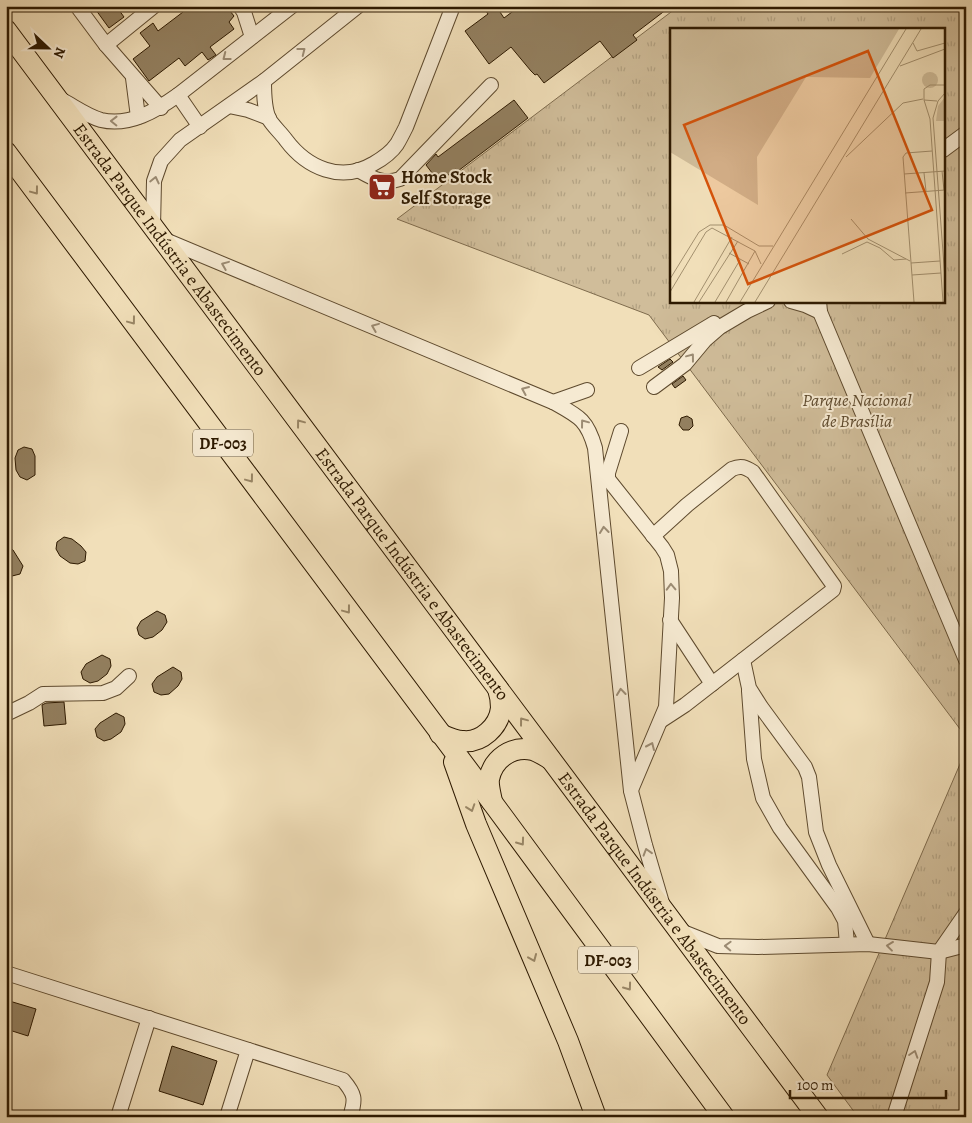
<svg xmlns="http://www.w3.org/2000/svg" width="972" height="1123" font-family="Alegreya,serif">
<defs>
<pattern id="park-tufts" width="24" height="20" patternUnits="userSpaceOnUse" patternTransform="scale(1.25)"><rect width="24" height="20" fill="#d0bd9a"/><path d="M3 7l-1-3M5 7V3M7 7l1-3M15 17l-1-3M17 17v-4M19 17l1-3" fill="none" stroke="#b3a283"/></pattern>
</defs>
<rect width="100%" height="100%" fill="#f1dfb9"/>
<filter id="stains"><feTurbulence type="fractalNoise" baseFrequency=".004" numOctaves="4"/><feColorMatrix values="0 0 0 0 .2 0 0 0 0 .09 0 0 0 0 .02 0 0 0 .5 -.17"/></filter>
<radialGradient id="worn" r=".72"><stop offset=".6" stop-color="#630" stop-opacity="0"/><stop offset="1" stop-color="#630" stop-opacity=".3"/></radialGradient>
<g fill="url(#park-tufts)" stroke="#7e6b4d" fill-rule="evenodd">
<path d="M679,6h287v731l-317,-422 -252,-96zM671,29h272v272h-272z"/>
<polygon points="966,750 966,1117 858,1117 827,1075"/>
</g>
<g fill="#938060" stroke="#2d1900">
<polygon points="93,6 116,6 124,17 109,28"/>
<polygon points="188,6 226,6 234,16 229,22 234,29 210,47 216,55 208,60 202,52 185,66 179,58 149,81 133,59 150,46 140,33 153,23 158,31 183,12 182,11"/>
<polygon points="483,6 496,6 504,18 520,6 671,6 633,35 637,40 613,58 600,41 544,83 537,74 535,75 531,71 511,47 489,64 465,31 488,14"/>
<polygon points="514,100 528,118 458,171 456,169 439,182 426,165 436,154 438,157"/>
<polygon points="670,359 673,362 662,370 658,367"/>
<polygon points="683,376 686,380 675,388 672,384"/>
<polygon points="687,416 692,419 693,426 689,430 683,430 679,425 681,418"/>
<polygon points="24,447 32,449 35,456 35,475 27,480 20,477 16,470 15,458 18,450"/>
<polygon points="64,537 72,539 81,546 86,552 85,561 78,564 70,563 60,556 56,549 57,542"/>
<polygon points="6,546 13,550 23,566 20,574 12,576 6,573"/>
<polygon points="157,611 165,615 167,622 162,630 153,637 145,639 139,635 137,628 141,621"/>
<polygon points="102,655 110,659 111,666 107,674 98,681 90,683 83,679 81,672 86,664"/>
<polygon points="173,667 181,672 182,679 178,686 169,694 161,695 154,692 152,684 157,677"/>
<polygon points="64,702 66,724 44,726 42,705 46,703"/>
<polygon points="116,713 124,717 125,724 121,732 111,739 104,741 97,737 95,729 100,723"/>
<polygon points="6,1000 36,1009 28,1036 6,1029"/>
<polygon points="172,1046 217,1061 203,1105 159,1091"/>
</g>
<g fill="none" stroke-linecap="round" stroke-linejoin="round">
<defs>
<g id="minor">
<polyline points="77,6 106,45 161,108"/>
<polyline points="240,6 244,12 252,37"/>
<polyline points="106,45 154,6"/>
<polyline points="133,78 138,117"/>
<path d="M264,81c0,12 0,27 5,38 4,7 12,14 17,21 21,28 55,43 87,24 9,-5 18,-11 24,-20 3,-5 6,-11 9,-17l47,-121"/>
<polyline points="178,95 200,127"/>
<path d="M62,100c13,7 25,16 39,20 28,7 56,-10 77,-25l114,-89"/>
<polyline points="229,106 248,110 269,118"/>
<polyline points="943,150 966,133"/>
<path d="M358,170c14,8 25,15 42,9l91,-94"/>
<polyline points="153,227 154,181 161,161 180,140 264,81 358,6"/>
<polyline points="165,240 553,402 587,390"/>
<polyline points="791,301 805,305 820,312"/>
<polyline points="819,301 820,312 966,660"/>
<polyline points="639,368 714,323"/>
<polyline points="654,387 685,364 705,340 720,327 747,311 768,301"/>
<path d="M553,402c25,14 34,17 42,46l36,343 14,54 17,58"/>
<polyline points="621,431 608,473 608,479 662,547 667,555 671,571 672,598 666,707 631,790"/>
<path d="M653,536l34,-31 45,-36c9,-4 13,-2 21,3l81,114 -1,4 -148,115 -23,15"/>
<polyline points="670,620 712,684"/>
<polyline points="743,660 749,688 761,707 805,767 809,777 816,832 829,865 868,944"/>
<polyline points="749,691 754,759 763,798 780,828 838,908 845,921 847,944"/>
<polyline points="6,714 29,703 43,694 103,693 116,688 129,676"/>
<polyline points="678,930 718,946 758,947 868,944 939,952 966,945"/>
<polyline points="939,952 966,913"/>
<path d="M6,973l337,107c12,14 13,19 7,37"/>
<polyline points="118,1117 149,1018"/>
<polyline points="227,1117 248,1050"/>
<polyline points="894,1117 937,982 939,952"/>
</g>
<g id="highway">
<path id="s1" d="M6,30l812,1087"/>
<polyline points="6,152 492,802 724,1117"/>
<path d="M440,734c7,3 15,7 23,7 18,2 36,-14 38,-33 0,-6 -1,-13 -3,-19"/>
<polyline points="454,762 476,824 568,1041 596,1117"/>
<path d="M492,802c-1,-7 -4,-16 -3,-23 4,-20 23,-34 44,-29 6,2 12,6 17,9"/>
</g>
</defs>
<use href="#minor" stroke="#5e4a2e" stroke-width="16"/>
<use href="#highway" stroke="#2d1900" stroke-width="22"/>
<use href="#minor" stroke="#f6ead2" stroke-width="14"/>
<use href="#highway" stroke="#f1dfb9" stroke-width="20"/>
</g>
<defs><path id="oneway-chevron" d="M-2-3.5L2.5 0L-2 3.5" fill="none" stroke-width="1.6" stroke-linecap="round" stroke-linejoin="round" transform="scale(1.25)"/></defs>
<g stroke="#9c8c74">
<use href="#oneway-chevron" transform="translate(302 51) rotate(-38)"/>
<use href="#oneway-chevron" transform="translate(226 57) rotate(142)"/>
<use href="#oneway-chevron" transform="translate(114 121) rotate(-179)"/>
<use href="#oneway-chevron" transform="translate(155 180) rotate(-77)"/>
<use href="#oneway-chevron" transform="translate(225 265) rotate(-158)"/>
<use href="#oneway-chevron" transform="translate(375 327) rotate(-158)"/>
<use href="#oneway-chevron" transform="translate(691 357) rotate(-53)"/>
<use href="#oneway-chevron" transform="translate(525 390) rotate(-157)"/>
<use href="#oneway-chevron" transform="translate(584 423) rotate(-127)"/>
<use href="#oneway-chevron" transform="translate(604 530) rotate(-96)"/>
<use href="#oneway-chevron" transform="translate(671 587) rotate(-92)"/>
<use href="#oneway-chevron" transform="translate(621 692) rotate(-96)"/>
<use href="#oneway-chevron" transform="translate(651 746) rotate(-66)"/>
<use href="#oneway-chevron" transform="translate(647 852) rotate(-107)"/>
<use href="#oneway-chevron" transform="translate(728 946) rotate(-178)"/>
<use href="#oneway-chevron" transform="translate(890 946) rotate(-173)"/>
<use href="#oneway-chevron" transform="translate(914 1054) rotate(-72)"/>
</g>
<g stroke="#998666">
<use href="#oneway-chevron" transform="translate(35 191) rotate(53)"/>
<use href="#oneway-chevron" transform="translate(132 321) rotate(53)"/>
<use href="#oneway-chevron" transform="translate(300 423) rotate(-127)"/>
<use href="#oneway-chevron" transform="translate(250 479) rotate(53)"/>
<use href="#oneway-chevron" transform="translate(347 610) rotate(53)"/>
<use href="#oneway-chevron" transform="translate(523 721) rotate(-127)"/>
<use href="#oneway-chevron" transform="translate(471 808) rotate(71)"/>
<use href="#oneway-chevron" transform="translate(521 842) rotate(54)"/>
<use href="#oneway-chevron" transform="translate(533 958) rotate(67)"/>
<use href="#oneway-chevron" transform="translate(628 987) rotate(54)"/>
</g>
<defs>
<symbol id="supermarket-square" viewBox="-11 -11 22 22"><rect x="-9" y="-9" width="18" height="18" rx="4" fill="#8f2418" stroke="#f6ead2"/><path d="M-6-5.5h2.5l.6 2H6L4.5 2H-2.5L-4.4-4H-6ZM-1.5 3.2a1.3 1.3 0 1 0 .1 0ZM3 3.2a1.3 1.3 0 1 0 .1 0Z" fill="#fff"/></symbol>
</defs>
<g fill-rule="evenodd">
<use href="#supermarket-square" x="366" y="171" width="32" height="32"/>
</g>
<g text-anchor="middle" stroke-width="4" stroke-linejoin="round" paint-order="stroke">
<g fill="#f6ead2" stroke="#69583f" stroke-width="1">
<rect x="193" y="429.5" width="60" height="27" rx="4"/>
<rect x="578" y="946.5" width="60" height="27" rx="4"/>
</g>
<g font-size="16" font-weight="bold" fill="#2d1900">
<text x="223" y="449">DF-003</text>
<text x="608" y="966">DF-003</text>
</g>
<g font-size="18" font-weight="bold" fill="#2d1900" stroke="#f6ead2" text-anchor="start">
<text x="401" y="183">Home Stock<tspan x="401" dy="21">Self Storage</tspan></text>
</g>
<g font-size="18" fill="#2d1900" stroke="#f6ead2">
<text dy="6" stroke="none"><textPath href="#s1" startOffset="274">Estrada Parque Indústria e Abastecimento</textPath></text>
<text dy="6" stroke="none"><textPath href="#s1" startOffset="679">Estrada Parque Indústria e Abastecimento</textPath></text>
<text dy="6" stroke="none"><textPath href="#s1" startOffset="1084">Estrada Parque Indústria e Abastecimento</textPath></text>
</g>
<g font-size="18" font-style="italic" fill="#5e4a2e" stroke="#f6ead2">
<text x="857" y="406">Parque Nacional<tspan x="857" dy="21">de Brasília</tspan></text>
</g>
</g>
<g transform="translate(670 28)">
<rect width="275" height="275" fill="#f1dfb9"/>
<path d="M252 52a8 8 0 1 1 16 0a8 8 0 1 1-16 0Z" fill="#d0bd9a"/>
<path d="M0,1h229l-29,49 -64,-1 -49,80 1,48 -88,-53zM275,69v24h-9l2,-15z" fill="#d0bd9a"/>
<path fill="none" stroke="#a3906f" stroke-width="1" d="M243,15l4,8 28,-8M230,38l45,-17M275,65l-7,8 -5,17 12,161M254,72l6,19 13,183M267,73l-13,-1v-11l6,-4h15M176,129l57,-54 20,-4M272,143l2,19M254,145l2,18M234,146l41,-3M235,165l40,-3M181,191l17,20 42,22M59,225l20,11M172,226l25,-12 13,6 14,12 12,-1M241,235l29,-2M242,247l29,-2M0,251l29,-47 11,-7h14l35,21h14M0,264l36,-60 6,-4 43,23 6,13M24,274l38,-65M29,274l39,-61M45,274l25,-42M56,274l29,-51M70,274l166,-273M85,274l166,-273M244,274l-11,-145 3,-4 26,-2"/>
<path fill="#d5530b" fill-opacity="0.15" stroke="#d5530b" stroke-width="2.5" d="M198,23l64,159 -184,74 -64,-159z"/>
<rect width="275" height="275" fill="none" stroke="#2d1900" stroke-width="2.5"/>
</g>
<rect width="972" height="1123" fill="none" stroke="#f1dfb9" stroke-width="25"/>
<rect x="8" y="8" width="957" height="1108" fill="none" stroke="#2d1900" stroke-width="2.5"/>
<rect x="12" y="12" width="947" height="1098" fill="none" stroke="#2d1900"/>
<g transform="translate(48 48) rotate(112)" stroke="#f6ead2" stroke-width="4" paint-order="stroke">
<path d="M0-4L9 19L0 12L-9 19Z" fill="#2d1900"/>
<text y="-8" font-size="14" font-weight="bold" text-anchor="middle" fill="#2d1900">N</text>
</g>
<path d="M790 1090v8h156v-8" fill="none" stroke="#2d1900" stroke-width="2.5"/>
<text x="797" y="1090" font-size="15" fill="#2d1900" stroke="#f6ead2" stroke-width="4" paint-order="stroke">100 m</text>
<rect width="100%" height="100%" filter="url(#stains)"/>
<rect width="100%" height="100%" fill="url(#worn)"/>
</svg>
